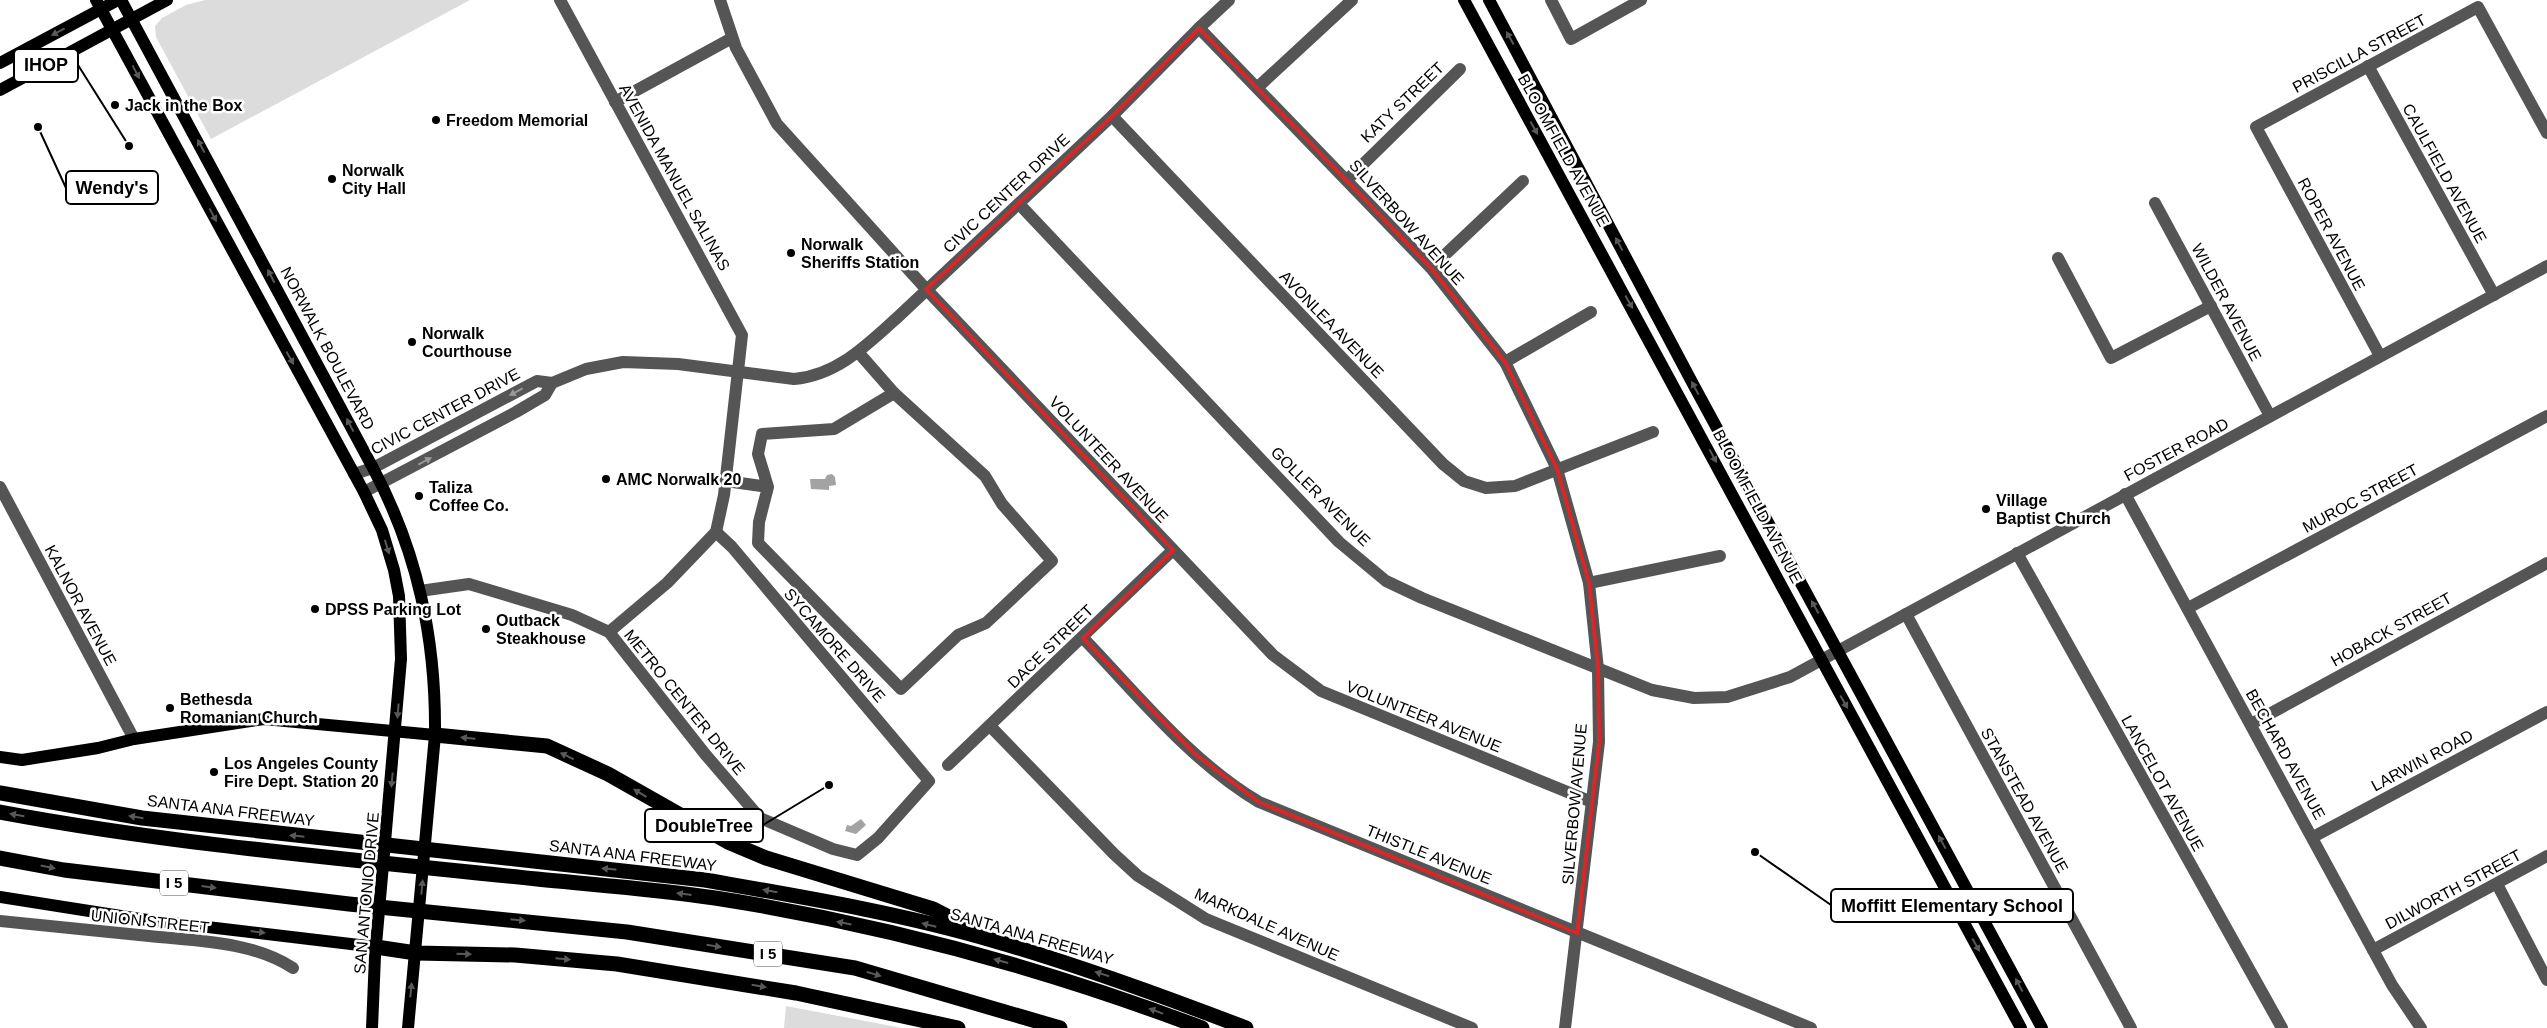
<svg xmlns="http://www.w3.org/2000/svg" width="2547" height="1028" font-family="Helvetica,sans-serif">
<rect width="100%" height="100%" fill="#fff"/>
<g fill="#dcdcdc">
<polygon points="205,0 470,0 211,139 156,37 155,26 162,18 186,5"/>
<polygon points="786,1006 902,1028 784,1028"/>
</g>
<g fill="#a3a3a3">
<polygon points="832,474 835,477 836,485 829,486 829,490 811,489 810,479 825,479 827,475"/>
<polygon points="861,819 866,825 856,834 845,831 847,825 851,826"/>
</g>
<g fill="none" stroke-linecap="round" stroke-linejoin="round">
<g stroke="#555" stroke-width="12">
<polyline points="560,0 742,335 724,495 716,532 667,583 609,632"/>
<polyline points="720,0 736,48 777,124 926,289 1273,655 1321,691 1592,802"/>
<polyline points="1551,0 1571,39 1641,0"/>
<polyline points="1199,28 1431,268 1505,362 1557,469 1589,583 1598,669 1599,742 1565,1028"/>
<polyline points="2368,66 2494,295"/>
<polyline points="1258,87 1352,0"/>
<polyline points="615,102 732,38"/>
<polyline points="1112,116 1443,464 1464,481 1486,488 1515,486 1653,432"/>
<polyline points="1347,180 1460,69"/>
<polyline points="2155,203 2270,416"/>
<polyline points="1019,204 1339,542 1386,581 1422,598 1652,690 1694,698 1727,697 1790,677 2547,266"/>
<polyline points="2058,258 2111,358 2211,306"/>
<polyline points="1431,268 1523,181"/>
<polyline points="858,352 894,393"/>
<polyline points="2380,356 2256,127 2478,7 2547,133"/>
<polyline points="1505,362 1591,312"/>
<polyline points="354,474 373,468 537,381 552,383"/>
<polyline points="726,481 768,487 759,522 758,543 901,689 958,635 986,623 1052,561 1002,504 985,476 894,393 834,429 762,434 758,454 768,487"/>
<polyline points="0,487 134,739"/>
<path d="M364,492l152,-80 29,-17 7,-12 34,-14 37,-7 55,2 116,15c44,-4 74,-35 106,-64l212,-199 87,-88 30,-28"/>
<polyline points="2125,494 2392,985 2421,1028"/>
<polyline points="2017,553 2282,1028"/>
<polyline points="1589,583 1720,556"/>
<polyline points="420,591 469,584 572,615 609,632 705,754 760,818 833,849 857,855 878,838 929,781 732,547 716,532"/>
<polyline points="2188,608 2547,416"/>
<polyline points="1906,614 2131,1028"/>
<path d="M1083,638c55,57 107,123 176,164l552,226"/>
<polyline points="2251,724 2547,563"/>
<polyline points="990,726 1114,854 1138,876 1206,919 1472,1028"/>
<polyline points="948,765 1173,550"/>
<polyline points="2313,837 2547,712"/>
<polyline points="2497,884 2547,980"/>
<path d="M0,921c50,5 99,10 149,15 47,5 103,5 144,32"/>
<polyline points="2373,950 2547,856"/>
</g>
<g stroke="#000" stroke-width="12">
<polyline points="96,0 364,492 382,530 394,570 399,596 401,659 375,956 372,1028"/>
<path d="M121,0l252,468c45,85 63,171 62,267l-27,293"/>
<polyline points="1464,0 2021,1028"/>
<polyline points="1489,0 1693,384 2042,1028"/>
<polyline points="0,63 118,0"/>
<polyline points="0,90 167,0"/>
<polyline points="0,757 22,760 98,748 134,739 264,719 435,735"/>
<polyline points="0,897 140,919 376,947"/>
</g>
<g stroke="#000" stroke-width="15">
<polyline points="435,735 547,746 608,774 728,842 766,858 933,909 972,929"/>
<path d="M0,793l142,25 563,62c97,17 195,33 290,61 86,25 168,55 251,87"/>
<path d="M0,812c177,33 358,48 537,67 60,6 119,10 178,19 167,26 329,70 487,130"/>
<polyline points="0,858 64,870 349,904 627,932 855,968 1060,1028"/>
<polyline points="376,947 416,953 515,955 617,964 796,993 958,1028"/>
</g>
</g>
<defs><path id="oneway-solid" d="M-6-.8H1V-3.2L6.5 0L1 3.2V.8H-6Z" transform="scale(1.25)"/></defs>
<g fill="#595959">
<use href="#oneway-solid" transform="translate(58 32) rotate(152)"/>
<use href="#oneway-solid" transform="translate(1510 38) rotate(-119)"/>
<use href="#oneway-solid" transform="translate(136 72) rotate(62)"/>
<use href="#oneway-solid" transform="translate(1534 128) rotate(61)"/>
<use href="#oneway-solid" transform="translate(201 146) rotate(-118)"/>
<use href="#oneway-solid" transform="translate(213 215) rotate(62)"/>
<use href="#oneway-solid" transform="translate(1619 244) rotate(-118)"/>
<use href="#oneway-solid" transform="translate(271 276) rotate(-117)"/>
<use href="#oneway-solid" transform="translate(1629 302) rotate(61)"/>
<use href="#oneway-solid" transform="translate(290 358) rotate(61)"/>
<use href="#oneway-solid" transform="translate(1695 388) rotate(-118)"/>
<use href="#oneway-solid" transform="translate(350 425) rotate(-118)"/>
<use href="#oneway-solid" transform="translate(1713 456) rotate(62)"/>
<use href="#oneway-solid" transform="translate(387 547) rotate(73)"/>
<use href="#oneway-solid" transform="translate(1815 607) rotate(-119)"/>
<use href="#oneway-solid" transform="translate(1844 702) rotate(61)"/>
<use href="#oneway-solid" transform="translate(398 711) rotate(95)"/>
<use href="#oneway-solid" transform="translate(468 738) rotate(-175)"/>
<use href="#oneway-solid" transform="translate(567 756) rotate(-154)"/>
<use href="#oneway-solid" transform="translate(392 780) rotate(95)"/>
<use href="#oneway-solid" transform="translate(640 793) rotate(-149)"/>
<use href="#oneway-solid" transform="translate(17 815) rotate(-170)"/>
<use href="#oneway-solid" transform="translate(136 817) rotate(-171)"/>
<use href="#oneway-solid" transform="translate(297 836) rotate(-174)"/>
<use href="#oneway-solid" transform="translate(1942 842) rotate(-118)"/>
<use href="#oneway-solid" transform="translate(48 867) rotate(11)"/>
<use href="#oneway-solid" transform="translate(609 869) rotate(-174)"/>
<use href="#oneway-solid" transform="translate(209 887) rotate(7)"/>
<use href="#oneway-solid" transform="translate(422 887) rotate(-85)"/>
<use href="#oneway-solid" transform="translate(770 891) rotate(-170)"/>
<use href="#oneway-solid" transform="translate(684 894) rotate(-173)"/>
<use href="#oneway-solid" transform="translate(518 920) rotate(6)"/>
<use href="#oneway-solid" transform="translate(844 923) rotate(-169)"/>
<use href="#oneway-solid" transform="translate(929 925) rotate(-166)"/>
<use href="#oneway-solid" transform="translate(258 932) rotate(7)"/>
<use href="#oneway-solid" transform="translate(1976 945) rotate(61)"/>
<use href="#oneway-solid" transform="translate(714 946) rotate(9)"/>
<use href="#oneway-solid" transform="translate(464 954) rotate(2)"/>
<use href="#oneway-solid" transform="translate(563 959) rotate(5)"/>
<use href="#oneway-solid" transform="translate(1001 961) rotate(-165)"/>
<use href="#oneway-solid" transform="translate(874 974) rotate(16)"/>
<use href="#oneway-solid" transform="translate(1102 974) rotate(-163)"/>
<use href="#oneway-solid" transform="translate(2019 985) rotate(-118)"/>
<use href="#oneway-solid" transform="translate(759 986) rotate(10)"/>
<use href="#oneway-solid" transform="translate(411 990) rotate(-84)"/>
<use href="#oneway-solid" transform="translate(1156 1011) rotate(-160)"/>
</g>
<g fill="#999">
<use href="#oneway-solid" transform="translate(516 392) rotate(152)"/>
<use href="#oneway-solid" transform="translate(425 461) rotate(-28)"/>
</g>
<path fill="none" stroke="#d62828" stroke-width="4" stroke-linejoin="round" d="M1199,28l232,240 74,94 52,107 32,114 9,86 1,73 -22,191 -318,-131 -65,-49 -111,-115 90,-88 -247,-261 186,-173z"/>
<g fill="#000" stroke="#fff" stroke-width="2">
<circle cx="115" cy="105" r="5"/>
<circle cx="436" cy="120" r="5"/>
<circle cx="332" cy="179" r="5"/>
<circle cx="791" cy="253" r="5"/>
<circle cx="412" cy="342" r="5"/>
<circle cx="606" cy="479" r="5"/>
<circle cx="419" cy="496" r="5"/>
<circle cx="1986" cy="509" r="5"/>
<circle cx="315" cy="609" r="5"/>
<circle cx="486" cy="629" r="5"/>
<circle cx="170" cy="708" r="5"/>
<circle cx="214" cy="772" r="5"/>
</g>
<g text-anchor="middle" stroke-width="5" stroke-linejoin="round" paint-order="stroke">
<g fill="#fff" stroke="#4c4c4c" stroke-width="1">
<rect x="160" y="870.5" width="28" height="25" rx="4"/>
<rect x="754" y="941.5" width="28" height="25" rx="4"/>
</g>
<g font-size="15" font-weight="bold" fill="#000">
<text x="174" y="888">I 5</text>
<text x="768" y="959">I 5</text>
</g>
<g font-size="16" fill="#000" stroke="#fff">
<text transform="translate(2359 53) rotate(-28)" y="6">PRISCILLA STREET</text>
<text transform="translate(1402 102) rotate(-44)" y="6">KATY STREET</text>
<text transform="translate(1564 150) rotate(61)" y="6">BLOOMFIELD AVENUE</text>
<text transform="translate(2445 173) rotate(61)" y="6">CAULFIELD AVENUE</text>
<text transform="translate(675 177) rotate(61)" y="6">AVENIDA MANUEL SALINAS</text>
<text transform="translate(1006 193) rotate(-43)" y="6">CIVIC CENTER DRIVE</text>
<text transform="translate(1407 222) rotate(48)" y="6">SILVERBOW AVENUE</text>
<text transform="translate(2332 234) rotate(62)" y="6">ROPER AVENUE</text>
<text transform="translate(2227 302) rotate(62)" y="6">WILDER AVENUE</text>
<text transform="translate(1332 324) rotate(46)" y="6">AVONLEA AVENUE</text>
<text transform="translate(328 348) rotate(62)" y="6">NORWALK BOULEVARD</text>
<text transform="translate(445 411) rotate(-28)" y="6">CIVIC CENTER DRIVE</text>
<text transform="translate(2176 449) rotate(-28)" y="6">FOSTER ROAD</text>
<text transform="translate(1109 459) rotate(47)" y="6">VOLUNTEER AVENUE</text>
<text transform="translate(1321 496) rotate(45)" y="6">GOLLER AVENUE</text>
<text transform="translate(2360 498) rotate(-28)" y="6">MUROC STREET</text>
<text transform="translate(1758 506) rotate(62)" y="6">BLOOMFIELD AVENUE</text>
<text transform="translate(81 605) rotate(62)" y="6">KALNOR AVENUE</text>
<text transform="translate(2391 629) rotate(-29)" y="6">HOBACK STREET</text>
<text transform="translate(835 645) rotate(49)" y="6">SYCAMORE DRIVE</text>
<text transform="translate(1050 646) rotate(-44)" y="6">DACE STREET</text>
<text transform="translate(685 702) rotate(51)" y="6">METRO CENTER DRIVE</text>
<text transform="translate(1424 716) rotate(22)" y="6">VOLUNTEER AVENUE</text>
<text transform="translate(2286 754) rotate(61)" y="6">BECHARD AVENUE</text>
<text transform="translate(2422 760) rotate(-28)" y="6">LARWIN ROAD</text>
<text transform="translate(2163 783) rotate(61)" y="6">LANCELOT AVENUE</text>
<text transform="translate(2025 800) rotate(61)" y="6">STANSTEAD AVENUE</text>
<text transform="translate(1574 804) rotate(-85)" y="6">SILVERBOW AVENUE</text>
<text transform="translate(231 810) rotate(7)" y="6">SANTA ANA FREEWAY</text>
<text transform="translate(1429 854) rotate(22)" y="6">THISTLE AVENUE</text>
<text transform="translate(633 855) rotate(7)" y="6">SANTA ANA FREEWAY</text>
<text transform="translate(2453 889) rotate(-28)" y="6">DILWORTH STREET</text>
<text transform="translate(366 893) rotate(-85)" y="6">SAN ANTONIO DRIVE</text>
<text transform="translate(150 921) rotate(6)" y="6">UNION STREET</text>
<text transform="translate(1267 924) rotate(24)" y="6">MARKDALE AVENUE</text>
<text transform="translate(1032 936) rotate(16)" y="6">SANTA ANA FREEWAY</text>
</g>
<g font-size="16" font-weight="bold" fill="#000" stroke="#fff" text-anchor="start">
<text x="125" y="111">Jack in the Box</text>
<text x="446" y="126">Freedom Memorial</text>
<text x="342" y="176">Norwalk<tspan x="342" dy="18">City Hall</tspan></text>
<text x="801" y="250">Norwalk<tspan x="801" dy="18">Sheriffs Station</tspan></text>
<text x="422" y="339">Norwalk<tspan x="422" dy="18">Courthouse</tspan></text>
<text x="616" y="485">AMC Norwalk 20</text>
<text x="429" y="493">Taliza<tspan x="429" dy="18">Coffee Co.</tspan></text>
<text x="1996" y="506">Village<tspan x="1996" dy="18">Baptist Church</tspan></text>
<text x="325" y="615">DPSS Parking Lot</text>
<text x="496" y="626">Outback<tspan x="496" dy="18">Steakhouse</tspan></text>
<text x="180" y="705">Bethesda<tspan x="180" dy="18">Romanian Church</tspan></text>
<text x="224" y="769">Los Angeles County<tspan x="224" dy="18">Fire Dept. Station 20</tspan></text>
</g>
</g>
<path fill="none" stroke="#000" stroke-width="2" d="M129 146L78 65M38 127L66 188M829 785L763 825M1755 852L1831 905"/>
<g fill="#000" stroke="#fff" stroke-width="2">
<circle cx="129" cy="146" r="5"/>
<circle cx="38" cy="127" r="5"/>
<circle cx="829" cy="785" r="5"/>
<circle cx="1755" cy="852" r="5"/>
</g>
<g fill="#fff" stroke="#000" stroke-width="2">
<rect x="14" y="49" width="64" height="33" rx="5"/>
<rect x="66" y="171" width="92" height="33" rx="5"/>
<rect x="645" y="809" width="118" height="33" rx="5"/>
<rect x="1831" y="889" width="242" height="33" rx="5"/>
</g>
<g font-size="18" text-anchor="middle" font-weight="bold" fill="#000">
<text x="46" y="71">IHOP</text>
<text x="112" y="194">Wendy's</text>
<text x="704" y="832">DoubleTree</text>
<text x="1952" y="912">Moffitt Elementary School</text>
</g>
</svg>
